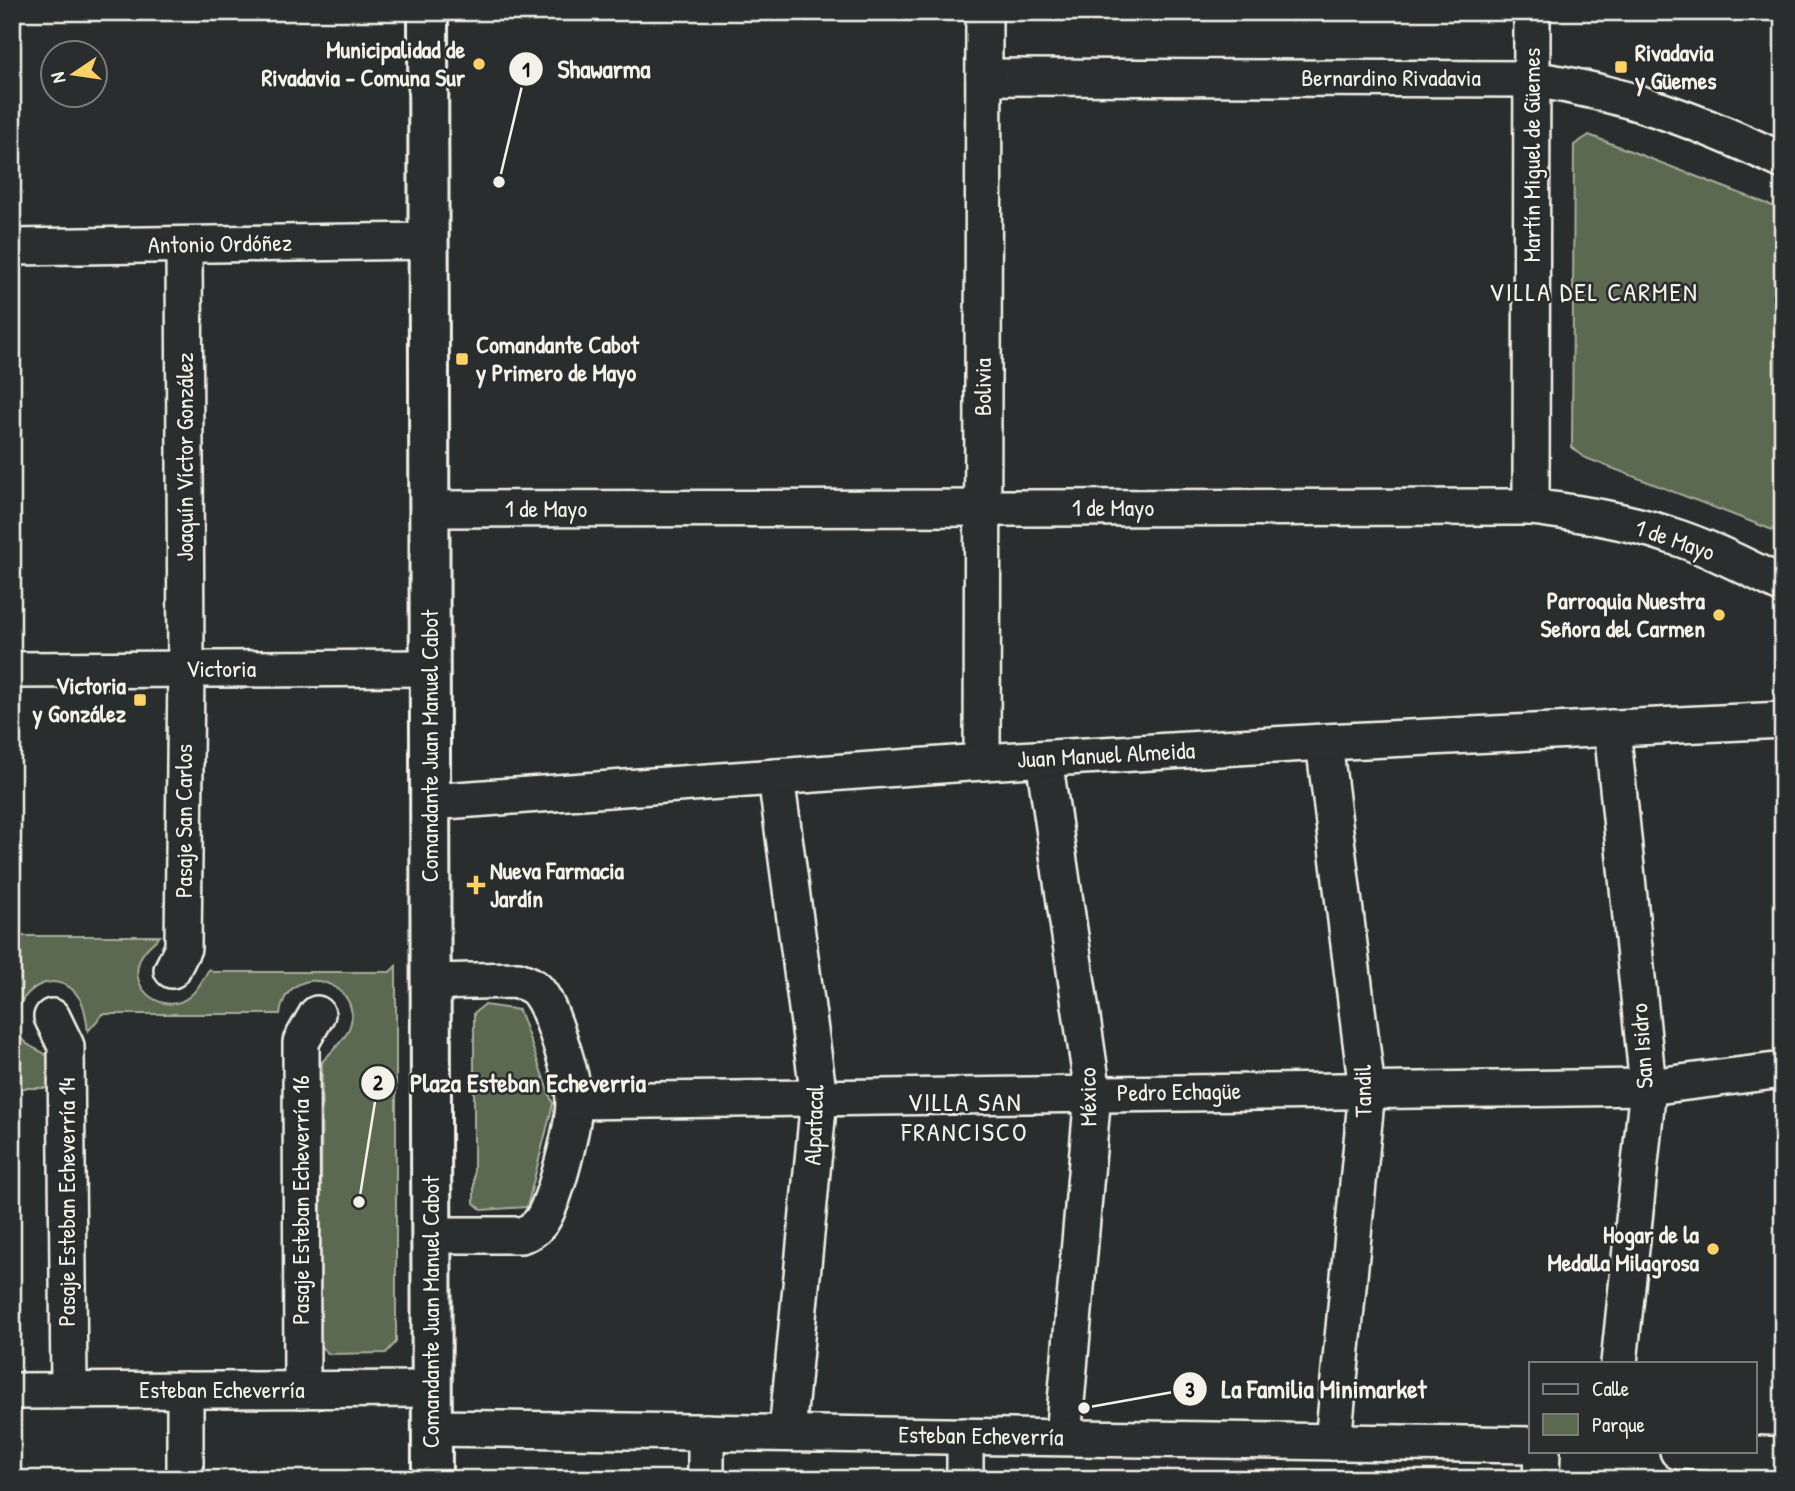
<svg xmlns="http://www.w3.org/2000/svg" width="1795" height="1491" font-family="'Patrick Hand',sans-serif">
<rect width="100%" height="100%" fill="#2a2d2e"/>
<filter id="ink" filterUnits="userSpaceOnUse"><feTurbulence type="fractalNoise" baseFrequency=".0143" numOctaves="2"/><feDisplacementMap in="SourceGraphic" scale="14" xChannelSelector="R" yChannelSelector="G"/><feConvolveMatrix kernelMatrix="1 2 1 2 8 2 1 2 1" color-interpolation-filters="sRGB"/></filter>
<g filter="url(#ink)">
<g fill="#5c6951" stroke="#a8ad9c" stroke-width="2">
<polygon points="1589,135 1783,210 1783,534 1583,457 1572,447 1574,145"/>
<path d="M12,936h148c-8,8 -18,15 -21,26 -10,29 27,55 51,34 8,-6 14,-18 19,-27l4,3h177l6,-6v376l-10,11 -57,1 -9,-8 2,-284c8,-9 19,-19 25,-29 25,-48 -58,-79 -67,-19h-177l-15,17c-2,-11 -2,-23 -8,-32 -25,-41 -80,1 -59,39 7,10 18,11 27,18v32h-36z"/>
<polygon points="484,1005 519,1010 553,1104 527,1207 482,1210 474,1203 474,1013"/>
</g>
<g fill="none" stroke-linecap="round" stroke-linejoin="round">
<defs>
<g id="minor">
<path d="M984,77l548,2c90,13 169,43 251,82"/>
<polyline points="12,247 428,241"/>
<polyline points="1531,507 1532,12"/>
<path d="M429,509l1102,-2c47,6 94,13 138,28 39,12 77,32 114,50"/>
<polyline points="12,670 429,668"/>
<polyline points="1612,728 1648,1087 1619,1363"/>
<polyline points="1324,742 1367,1090 1333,1442"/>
<polyline points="1044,759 1093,1093 1063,1437"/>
<polyline points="982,762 984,12"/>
<polyline points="776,777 819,1098 787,1433"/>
<polyline points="430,802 982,762 1324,742 1783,720"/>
<polyline points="172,970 183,948 186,669 184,245"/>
<path d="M430,982l88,-2c9,3 17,6 22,14 12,16 34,87 34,107 0,24 -20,107 -35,123 -5,6 -11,9 -18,11h-90"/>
<polyline points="52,1017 66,1046 69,1390"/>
<polyline points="574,1101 1648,1087 1783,1070"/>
<polyline points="302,1390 301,1042 317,1014"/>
<polyline points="12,1391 432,1389"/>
<polyline points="431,1428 1531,1445"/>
<polyline points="965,1436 965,1479"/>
<polyline points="1678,1451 1783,1455"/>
<polyline points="185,1479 185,1390"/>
<polyline points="706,1479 706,1432"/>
<polyline points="1541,1479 1542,1451"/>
</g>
<polyline id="major" points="428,12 432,1479"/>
</defs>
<use href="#minor" stroke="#f4f1e8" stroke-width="40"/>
<use href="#major" stroke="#f4f1e8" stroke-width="44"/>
<use href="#minor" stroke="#2a2d2e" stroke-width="35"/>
<use href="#major" stroke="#2a2d2e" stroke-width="38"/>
</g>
</g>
<g fill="#ffd166" stroke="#2a2d2e" stroke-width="2.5">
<circle cx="479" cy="64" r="7"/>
<rect x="1614" y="60" width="14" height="14" rx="3.5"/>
<rect x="455" y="352" width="14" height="14" rx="3.5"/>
<circle cx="1719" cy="615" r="7"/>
<rect x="133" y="693" width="14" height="14" rx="3.5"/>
<path d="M472.5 874.5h7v7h7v7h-7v7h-7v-7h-7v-7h7z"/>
<circle cx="1713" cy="1249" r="7"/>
</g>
<g text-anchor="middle" stroke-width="5" stroke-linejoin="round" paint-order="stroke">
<g font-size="24" font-weight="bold" fill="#f4f1e8" stroke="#2a2d2e" text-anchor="end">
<text x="465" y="58">Municipalidad de<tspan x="465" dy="28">Rivadavia - Comuna Sur</tspan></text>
<text x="1635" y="61" text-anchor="start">Rivadavia<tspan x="1635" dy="28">y Güemes</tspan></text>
<text x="476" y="353" text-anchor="start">Comandante Cabot<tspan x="476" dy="28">y Primero de Mayo</tspan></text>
<text x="1705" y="609">Parroquia Nuestra<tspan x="1705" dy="28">Señora del Carmen</tspan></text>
<text x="126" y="694">Victoria<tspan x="126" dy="28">y González</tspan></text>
<text x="490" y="879" text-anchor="start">Nueva Farmacia<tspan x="490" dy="28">Jardín</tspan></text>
<text x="1699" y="1243">Hogar de la<tspan x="1699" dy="28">Medalla Milagrosa</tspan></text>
</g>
<g font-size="24" fill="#f4f1e8" stroke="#2a2d2e">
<text x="1391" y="86">Bernardino Rivadavia</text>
<text transform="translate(1532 155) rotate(-90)" y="8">Martín Miguel de Güemes</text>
<text transform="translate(220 244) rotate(-1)" y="8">Antonio Ordóñez</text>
<text transform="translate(983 387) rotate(-90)" y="8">Bolivia</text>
<text transform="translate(185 457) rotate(-90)" y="8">Joaquín Víctor González</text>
<text x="1113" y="516">1 de Mayo</text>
<text x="546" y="517">1 de Mayo</text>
<text transform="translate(1675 540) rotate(19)" y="8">1 de Mayo</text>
<text x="221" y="677">Victoria</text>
<text transform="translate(430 746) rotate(-90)" y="8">Comandante Juan Manuel Cabot</text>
<text transform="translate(1106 755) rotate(-3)" y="8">Juan Manuel Almeida</text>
<text transform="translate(184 821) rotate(-90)" y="8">Pasaje San Carlos</text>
<text transform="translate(1642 1046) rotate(-94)" y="8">San Isidro</text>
<text transform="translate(1363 1091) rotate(-91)" y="8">Tandil</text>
<text transform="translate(1179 1092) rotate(-1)" y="8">Pedro Echagüe</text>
<text transform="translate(1088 1097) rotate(-91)" y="8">México</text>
<text transform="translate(814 1125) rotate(-88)" y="8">Alpatacal</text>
<text transform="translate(301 1200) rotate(-90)" y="8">Pasaje Esteban Echeverría 16</text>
<text transform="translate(67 1202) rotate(-90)" y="8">Pasaje Esteban Echeverría 14</text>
<text transform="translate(431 1312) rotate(-90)" y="8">Comandante Juan Manuel Cabot</text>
<text x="222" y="1398">Esteban Echeverría</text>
<text transform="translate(981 1436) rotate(1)" y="8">Esteban Echeverría</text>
</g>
<g font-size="26" letter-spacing="2" fill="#f4f1e8" stroke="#2a2d2e">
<text x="1594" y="301">VILLA DEL CARMEN</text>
<text x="965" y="1111">VILLA SAN<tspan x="965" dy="30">FRANCISCO</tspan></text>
</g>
</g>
<path fill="none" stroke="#f4f1e8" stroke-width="2.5" d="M499 182L526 69M359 1202L378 1083M1084 1408L1190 1389"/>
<g fill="#f4f1e8" stroke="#2a2d2e" stroke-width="2.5">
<circle cx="499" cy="182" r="7"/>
<circle cx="359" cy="1202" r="7"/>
<circle cx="1084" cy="1408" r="7"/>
<circle cx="526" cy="69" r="18"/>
<circle cx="378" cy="1083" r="18"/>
<circle cx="1190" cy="1389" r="18"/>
</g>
<g font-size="21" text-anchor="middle" font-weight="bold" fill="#111">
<text x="526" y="77">1</text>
<text x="378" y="1090">2</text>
<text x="1190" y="1397">3</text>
</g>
<g font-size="26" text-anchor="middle" font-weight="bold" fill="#f4f1e8" stroke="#2a2d2e" stroke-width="5" stroke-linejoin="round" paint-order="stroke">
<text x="604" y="78">Shawarma</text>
<text x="528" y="1092">Plaza Esteban Echeverria</text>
<text x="1324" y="1398">La Familia Minimarket</text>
</g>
<rect width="1795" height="1491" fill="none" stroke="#2a2d2e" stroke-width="42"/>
<rect x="21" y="21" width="1753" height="1449" fill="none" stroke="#f4f1e8" stroke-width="2.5" filter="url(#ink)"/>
<rect x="1529" y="1362" width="228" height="91" fill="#2a2d2e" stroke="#7b7b78" stroke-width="2"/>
<rect x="1543" y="1384" width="35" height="10" fill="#2a2d2e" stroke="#7b7b78" stroke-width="2"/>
<text x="1592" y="1396" font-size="21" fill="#f4f1e8">Calle</text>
<rect x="1543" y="1414" width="35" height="21" fill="#5c6951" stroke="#7b7b78" stroke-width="2"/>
<text x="1592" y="1432" font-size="21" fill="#f4f1e8">Parque</text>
<g transform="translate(74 74) rotate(257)"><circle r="33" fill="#2a2d2e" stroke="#7b7b78" stroke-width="2"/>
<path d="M0-5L12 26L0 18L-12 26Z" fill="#ffd166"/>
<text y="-10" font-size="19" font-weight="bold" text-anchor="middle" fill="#f4f1e8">N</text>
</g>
</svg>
